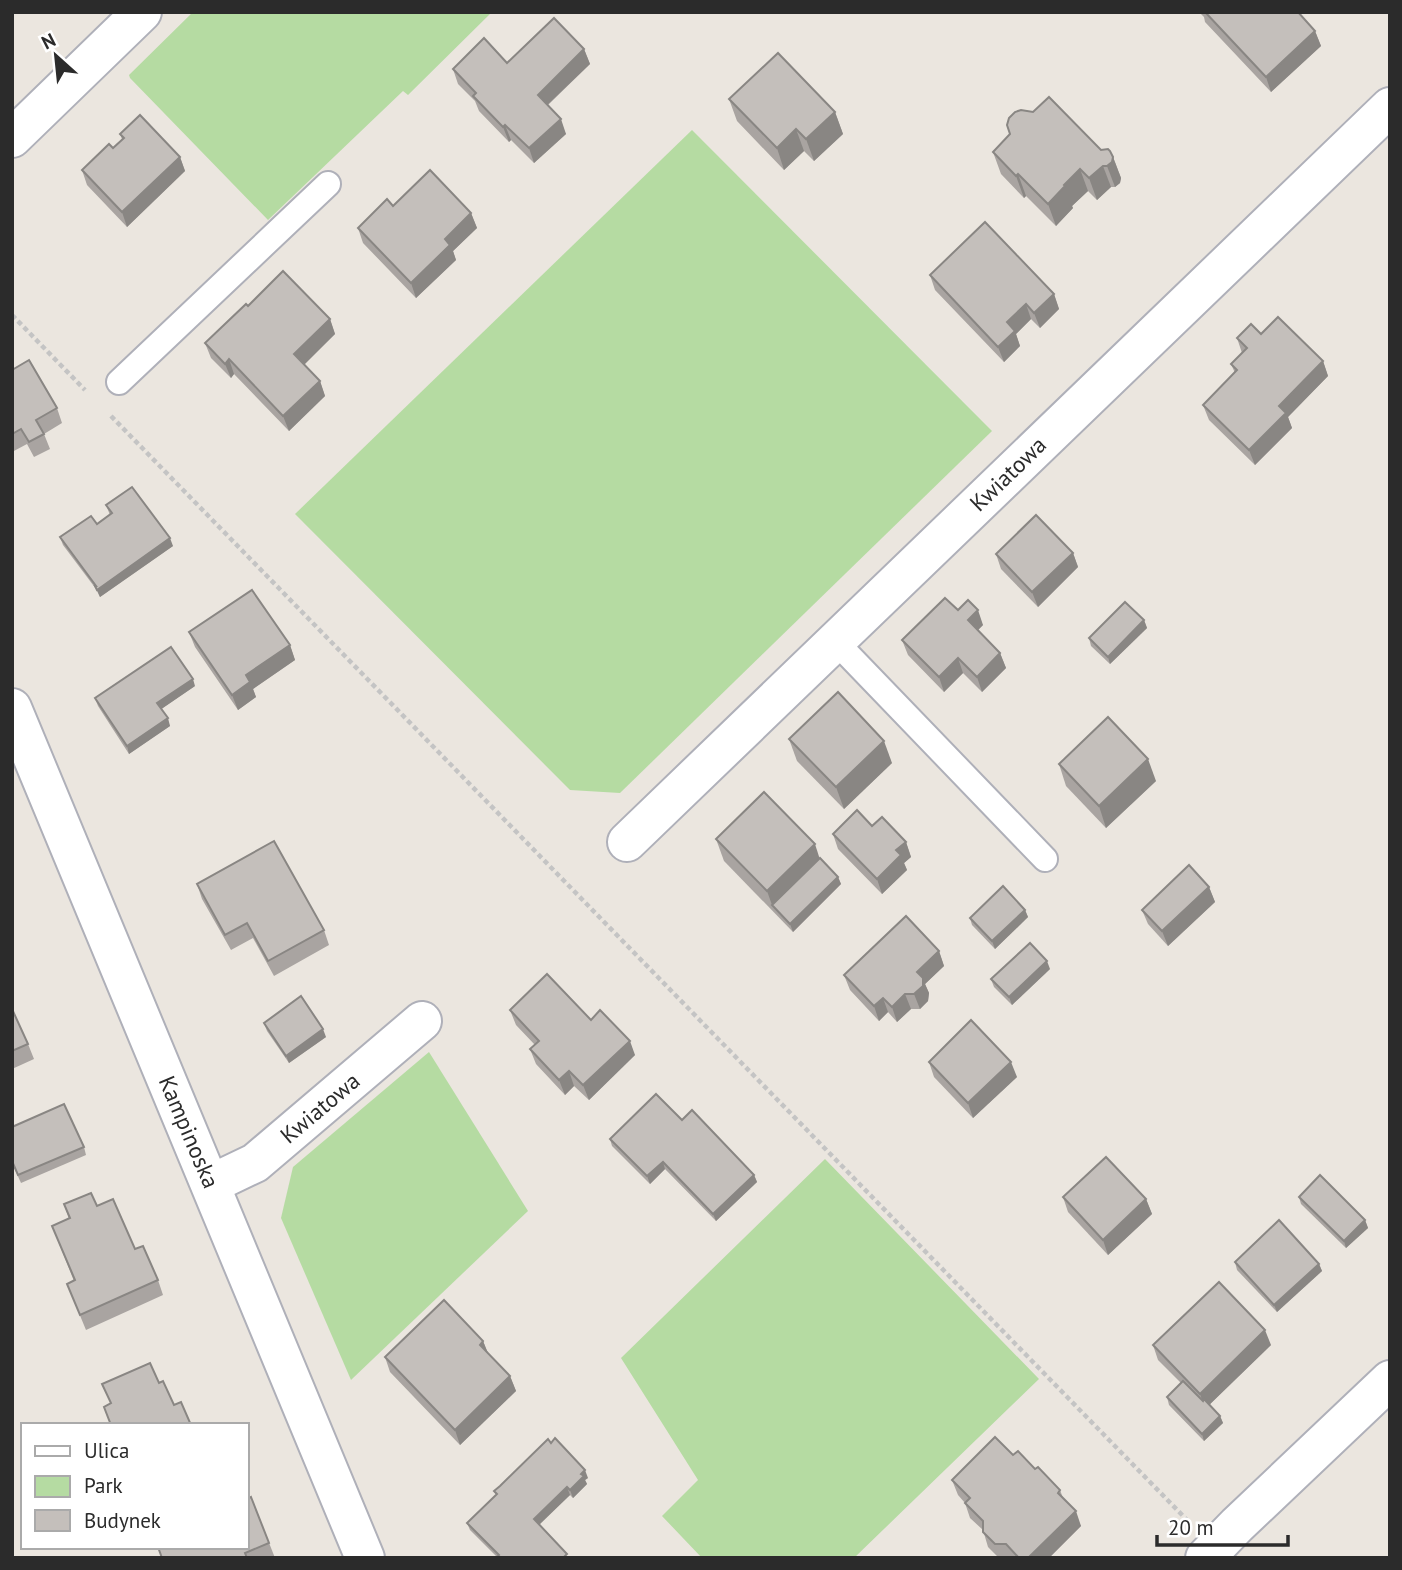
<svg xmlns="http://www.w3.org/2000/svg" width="1402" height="1570" font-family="'PT Sans',sans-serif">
<rect width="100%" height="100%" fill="#ebe6df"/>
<g fill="#b5dba2">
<polygon points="193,12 492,12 408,95 403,91 268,220 130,78 129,75"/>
<polygon points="692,130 992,431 620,793 570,790 295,514"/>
<polygon points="429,1052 528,1211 351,1380 281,1218 293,1167"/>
<polygon points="825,1159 1039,1379 854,1558 702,1558 662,1516 698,1480 621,1358"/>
</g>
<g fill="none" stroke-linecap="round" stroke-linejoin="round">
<defs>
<g id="lane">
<polyline points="119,382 328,184"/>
<polyline points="835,641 1045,859"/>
</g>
<g id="street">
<polyline points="12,138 142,12"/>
<polyline points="12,708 365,1558"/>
<polyline points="627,842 1390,107"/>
<polyline points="211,1184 255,1163 422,1021"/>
<polyline points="1205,1558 1237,1525 1390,1380"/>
</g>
</defs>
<use href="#lane" stroke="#afb0b9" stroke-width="28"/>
<use href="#street" stroke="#afb0b9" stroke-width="42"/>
<g stroke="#c4c4c4" stroke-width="4.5" stroke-dasharray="5 3.5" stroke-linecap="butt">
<polyline points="12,315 85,390"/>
<polyline points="111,416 1187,1520"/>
</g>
<use href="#lane" stroke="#fff" stroke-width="24"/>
<use href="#street" stroke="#fff" stroke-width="38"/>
</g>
<g fill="#a9a4a1">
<polygon points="1199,12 1298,12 1315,31 1321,46 1271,92 1205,22 1204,17"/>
<polygon points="584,49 590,64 548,105 566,134 534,163 511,140 509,142 479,111 475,101 458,84 453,69 507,63"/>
<polygon points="729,99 835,112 843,134 814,161 804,151 784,170 737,121"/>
<polygon points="120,134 180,157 185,171 127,227 87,185 82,170 113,148 122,139"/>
<polygon points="1101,150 1113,157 1121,178 1120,183 1115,187 1111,187 1097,200 1088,191 1072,206 1073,208 1056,226 1026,196 1024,198 1001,174 993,152"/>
<polygon points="393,206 471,213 477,228 453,251 456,260 416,298 363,243 358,228"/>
<polygon points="930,275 1054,294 1059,309 1040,328 1031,319 1016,334 1020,346 1004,362 935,290"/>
<polygon points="248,306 330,319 335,334 304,364 320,381 325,396 289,431 234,374 231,378 211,358 205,343"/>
<polygon points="1261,334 1323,361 1328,376 1288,417 1292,428 1255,465 1209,420 1203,405 1235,373 1231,364 1242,353 1237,338"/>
<polygon points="12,370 57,408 62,423 44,434 50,449 34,457 27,444 12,452"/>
<polygon points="106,505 173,546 100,597 96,589 63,545 60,537 97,524 110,515"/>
<polygon points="1073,553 1078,567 1038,607 1001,569 996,554"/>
<polygon points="958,610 983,625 978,630 1000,653 1006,668 982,692 963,673 944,692 908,655 902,640"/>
<polygon points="1144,620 1147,628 1110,664 1091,646 1089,638"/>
<polygon points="189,632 290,645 295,660 253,689 256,697 238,710 195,647"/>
<polygon points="195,686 161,709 170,726 129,754 98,706 95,698"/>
<polygon points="789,739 892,763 844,809 797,761"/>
<polygon points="1059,764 1156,781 1106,828 1066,786"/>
<polygon points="872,826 906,842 911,857 904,863 907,870 882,894 838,849 833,834"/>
<polygon points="716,839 820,858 838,877 841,884 793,932 724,861"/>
<polygon points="197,884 324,930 329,945 274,976 253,938 231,950 202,899"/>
<polygon points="1209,887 1215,902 1168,946 1148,924 1142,910"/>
<polygon points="1025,910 1028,917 995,949 972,925 970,918"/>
<polygon points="939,951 944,966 925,984 929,993 928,1001 920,1009 911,1009 897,1022 888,1012 879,1021 850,990 844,975"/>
<polygon points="1050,969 1012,1005 994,987 991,979"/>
<polygon points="12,1009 28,1044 34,1059 12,1069"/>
<polygon points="510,1010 591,1020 635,1055 589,1100 574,1086 565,1095 536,1064 530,1049 535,1045 516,1025"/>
<polygon points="264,1023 326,1037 289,1063 267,1031"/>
<polygon points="929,1062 1017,1077 973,1118 934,1077"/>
<polygon points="682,1120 754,1175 757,1182 716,1221 665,1169 650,1184 612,1146 610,1139"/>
<polygon points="84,1147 86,1155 21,1183 12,1163"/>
<polygon points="1063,1197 1146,1199 1152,1214 1108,1255 1068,1212"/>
<polygon points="1299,1197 1365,1220 1368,1228 1346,1248 1301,1204"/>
<polygon points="64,1204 97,1206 135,1249 158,1280 163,1295 86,1330 67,1284 74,1281 52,1226 69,1219"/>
<polygon points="1235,1262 1319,1264 1322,1271 1277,1312 1237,1270"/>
<polygon points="483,1341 488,1353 510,1376 516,1391 460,1445 390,1372 385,1357"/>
<polygon points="1153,1345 1271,1345 1209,1405 1220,1416 1223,1423 1204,1441 1169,1405 1167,1397 1181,1383 1158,1360"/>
<polygon points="1013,1455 1035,1469 1060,1490 1063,1498 1081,1526 1049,1558 999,1558 988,1547 983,1530 970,1518 965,1503 958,1495 952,1480"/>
<polygon points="588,1478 585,1480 587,1484 573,1498 570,1495 539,1524 497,1557 470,1530 467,1523 496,1495 494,1491"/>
<polygon points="251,1497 275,1558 162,1558 158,1547"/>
</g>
<g fill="#898683">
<polygon points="1315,31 1321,46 1271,92 1266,77"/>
<polygon points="584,49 590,64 543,109 538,95"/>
<polygon points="835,112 843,134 814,161 806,139"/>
<polygon points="561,119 566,134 534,163 529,148"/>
<polygon points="505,125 511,140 509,142 503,127"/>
<polygon points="796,129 804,151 784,170 777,148"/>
<polygon points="180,157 185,171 127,227 122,212"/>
<polygon points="1113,157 1121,178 1120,183 1115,187 1107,166"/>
<polygon points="1103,166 1111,187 1097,200 1089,178"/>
<polygon points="1080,169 1088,191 1072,206 1073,208 1056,226 1048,204 1064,185"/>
<polygon points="1018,174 1026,196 1024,198 1016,176"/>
<polygon points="471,213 477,228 453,251 456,260 416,298 411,283 445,239"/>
<polygon points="1054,294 1059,309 1040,328 1034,313"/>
<polygon points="1026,304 1031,319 1016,334 1020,346 1004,362 998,347 1007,322"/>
<polygon points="330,319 335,334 300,369 294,354"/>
<polygon points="229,359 234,374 231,378 225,364"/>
<polygon points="1323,361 1328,376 1288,417 1292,428 1255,465 1249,450 1279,406"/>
<polygon points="320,381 325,396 289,431 283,416"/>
<polygon points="170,538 173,546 100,597 97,590"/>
<polygon points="1073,553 1078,567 1038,607 1032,592"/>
<polygon points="978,610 983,625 973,635 968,620"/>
<polygon points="1144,620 1147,628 1110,664 1108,657"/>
<polygon points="290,645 295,660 253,689 256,697 238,710 232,695 246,675"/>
<polygon points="1000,653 1006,668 982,692 977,677"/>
<polygon points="958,658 963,673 944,692 939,677"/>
<polygon points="193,679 195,686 160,710 157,703"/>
<polygon points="168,718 170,726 129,754 127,746"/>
<polygon points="884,741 892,763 844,809 836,787"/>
<polygon points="1148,759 1156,781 1106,828 1099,806"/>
<polygon points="906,842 911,857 904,863 907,870 882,894 877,879 896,850"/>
<polygon points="815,844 822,866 772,905 767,891"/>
<polygon points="838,877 841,884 793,932 790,924"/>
<polygon points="1209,887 1215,902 1168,946 1162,931"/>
<polygon points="1025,910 1028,917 995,949 992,941"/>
<polygon points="939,951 944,966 925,984 929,993 928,1001 920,1009 914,994 917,972"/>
<polygon points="1047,961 1050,969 1012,1005 1009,997"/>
<polygon points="905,994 911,1009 897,1022 892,1007"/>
<polygon points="883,998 888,1012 879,1021 874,1006"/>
<polygon points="323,1029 326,1037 289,1063 286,1056"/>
<polygon points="630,1041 635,1055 589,1100 583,1085"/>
<polygon points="1011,1062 1017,1077 973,1118 968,1103"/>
<polygon points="569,1071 574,1086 565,1095 559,1080"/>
<polygon points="663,1162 665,1169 650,1184 647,1176"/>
<polygon points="754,1175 757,1182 716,1221 713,1214"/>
<polygon points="1146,1199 1152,1214 1108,1255 1103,1240"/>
<polygon points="1365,1220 1368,1228 1346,1248 1344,1241"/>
<polygon points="1319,1264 1322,1271 1277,1312 1274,1305"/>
<polygon points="1265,1330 1271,1345 1205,1409 1200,1394"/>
<polygon points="483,1341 489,1356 480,1345"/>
<polygon points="510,1376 516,1391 460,1445 455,1430"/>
<polygon points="1220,1416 1223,1423 1204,1441 1202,1434"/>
<polygon points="585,1470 588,1478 585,1480 587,1484 573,1498 570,1490 581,1474"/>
<polygon points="567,1487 570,1495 537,1527 534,1519"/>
<polygon points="1076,1511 1081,1526 1049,1558 1028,1558"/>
</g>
<g fill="#c4bfbb" stroke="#898683" stroke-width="2">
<polygon points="1205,12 1298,12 1315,31 1266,77"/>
<polygon points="554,18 584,49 538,95 561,119 529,148 505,125 503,127 473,96 476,93 453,69 484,38 507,63"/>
<polygon points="778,53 835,112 806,139 796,129 777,148 729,99"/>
<polygon points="1049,97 1101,150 1108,149 1110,151 1113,157 1112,162 1107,166 1103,166 1089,178 1080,169 1064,185 1065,186 1048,204 1018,174 1016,176 993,152 1010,134 1007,125 1009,118 1015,112 1021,110 1033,112"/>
<polygon points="140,115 180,157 122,212 82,170 109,144 113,148 124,138 120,134"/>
<polygon points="430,170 471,213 445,239 450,245 411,283 358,228 387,199 393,206"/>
<polygon points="985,222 1054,294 1034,313 1026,304 1007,322 1015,331 998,347 930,275"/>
<polygon points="283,271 330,319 294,354 320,381 283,416 229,359 225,364 205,343 246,304 248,306"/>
<polygon points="1278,317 1323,361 1279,406 1286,413 1249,450 1203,405 1237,370 1231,364 1247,348 1237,338 1251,324 1261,334"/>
<polygon points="29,360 57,408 36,420 44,434 29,442 21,429 12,434 12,370"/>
<polygon points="132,487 170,538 97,590 95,586 96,586 60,537 91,516 97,524 112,513 106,505"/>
<polygon points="1036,515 1073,553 1032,592 996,554"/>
<polygon points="252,590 290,645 246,675 250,682 232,695 189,632"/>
<polygon points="945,598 958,610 968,600 978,610 968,620 1000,653 977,677 958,658 939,677 902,640"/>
<polygon points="1125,602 1144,620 1108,657 1089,638"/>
<polygon points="171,647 193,679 157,703 168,718 127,746 95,698"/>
<polygon points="838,692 884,741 836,787 789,739"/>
<polygon points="1108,717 1148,759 1099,806 1059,764"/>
<polygon points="764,792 815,844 767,891 716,839"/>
<polygon points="857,810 872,826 882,817 906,842 896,850 901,855 877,879 833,834"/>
<polygon points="274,841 324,930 268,961 247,923 225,935 197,884"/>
<polygon points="820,858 838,877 790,924 772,905"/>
<polygon points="1189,865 1209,887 1162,931 1142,910"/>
<polygon points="1003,886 1025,910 992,941 970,918"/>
<polygon points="906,916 939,951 917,972 923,978 923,986 914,994 905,994 892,1007 883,998 874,1006 844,975"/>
<polygon points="1030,943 1047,961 1009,997 991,979"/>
<polygon points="547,974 591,1020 600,1010 630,1041 583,1085 569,1071 559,1080 530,1049 539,1041 510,1010"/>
<polygon points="301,996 323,1029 286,1056 264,1023"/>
<polygon points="12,1009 28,1044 12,1051"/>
<polygon points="971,1020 1011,1062 968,1103 929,1062"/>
<polygon points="656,1094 682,1120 692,1110 754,1175 713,1214 663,1162 647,1176 610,1139"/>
<polygon points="64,1104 84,1147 18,1175 12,1161 12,1127"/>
<polygon points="1106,1157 1146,1199 1103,1240 1063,1197"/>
<polygon points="1320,1175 1365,1220 1344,1241 1299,1197"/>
<polygon points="91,1193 97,1206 113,1199 135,1249 143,1246 158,1280 80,1315 67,1284 75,1280 52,1226 70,1218 64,1204"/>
<polygon points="1279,1220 1319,1264 1274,1305 1235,1262"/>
<polygon points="1219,1282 1265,1330 1200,1394 1153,1345"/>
<polygon points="444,1300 483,1341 480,1345 510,1376 455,1430 385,1357"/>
<polygon points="150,1363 159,1383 163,1381 174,1405 181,1402 191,1425 111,1425 104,1407 111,1403 102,1384"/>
<polygon points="1183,1381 1203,1401 1204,1399 1220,1416 1202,1434 1167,1397"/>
<polygon points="995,1437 1013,1455 1018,1451 1035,1469 1038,1467 1060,1490 1058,1493 1076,1511 1028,1558 1019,1558 1006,1544 995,1544 983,1532 983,1521 965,1503 970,1498 952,1480"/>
<polygon points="555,1438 585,1470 581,1474 584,1476 570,1490 567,1487 534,1519 567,1554 563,1558 496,1558 499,1555 467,1523 497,1494 494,1491 500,1486 548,1439 551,1443"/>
<polygon points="251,1497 269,1543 245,1553 247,1558 162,1558 158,1547 247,1547 247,1499"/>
</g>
<g text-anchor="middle" stroke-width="5" stroke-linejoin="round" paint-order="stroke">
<g font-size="23" fill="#2b2b2b" stroke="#fff">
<text transform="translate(1008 474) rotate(-44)" y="8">Kwiatowa</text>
<text transform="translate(320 1108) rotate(-40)" y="8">Kwiatowa</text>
<text transform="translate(189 1132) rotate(67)" y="8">Kampinoska</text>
</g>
</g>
<rect width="1402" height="1570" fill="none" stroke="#2b2b2b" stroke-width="28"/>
<rect x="21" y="1423" width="228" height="126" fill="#ffffff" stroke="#aaaaaa" stroke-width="2"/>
<rect x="35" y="1446" width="35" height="10" fill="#ffffff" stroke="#aaaaaa" stroke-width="2"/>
<text x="84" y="1458" font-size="21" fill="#2b2b2b">Ulica</text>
<rect x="35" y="1476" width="35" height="21" fill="#b5dba2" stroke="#aaaaaa" stroke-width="2"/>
<text x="84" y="1493" font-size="21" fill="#2b2b2b">Park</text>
<rect x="35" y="1510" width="35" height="21" fill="#c4bfbb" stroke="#aaaaaa" stroke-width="2"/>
<text x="84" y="1528" font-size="21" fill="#2b2b2b">Budynek</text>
<g transform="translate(56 56) rotate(333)" stroke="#ffffff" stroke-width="5" paint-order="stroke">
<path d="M0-5L12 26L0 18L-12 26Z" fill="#2b2b2b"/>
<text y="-10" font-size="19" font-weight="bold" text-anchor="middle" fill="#2b2b2b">N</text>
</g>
<path d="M1157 1535v10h131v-10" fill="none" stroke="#2b2b2b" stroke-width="3.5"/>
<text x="1168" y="1535" font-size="21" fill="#2b2b2b" stroke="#ffffff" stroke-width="5" paint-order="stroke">20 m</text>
</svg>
